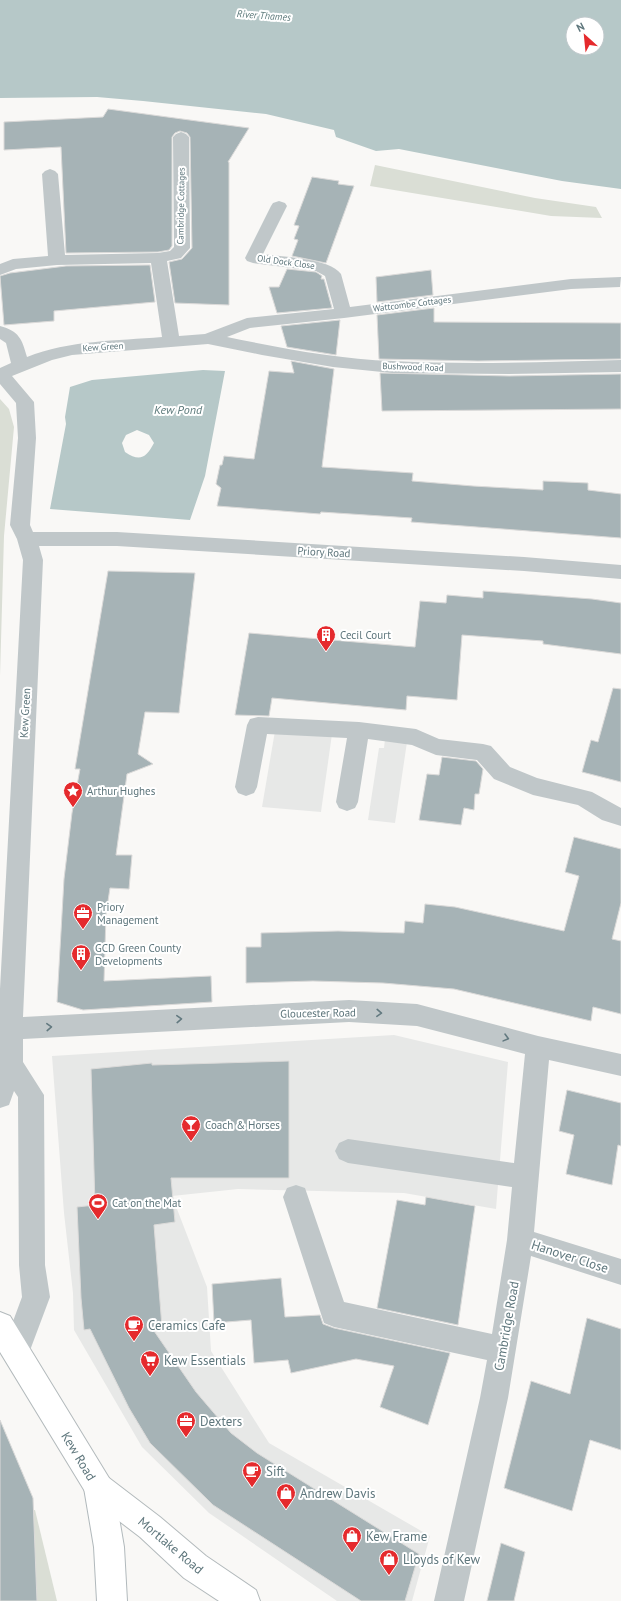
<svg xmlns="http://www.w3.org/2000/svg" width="621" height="1601" font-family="'PT Sans',sans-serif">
<rect width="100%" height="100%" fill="#f9f8f6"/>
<g fill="#e7e8e7">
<polygon points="275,731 332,734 321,812 262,807"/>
<polygon points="385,739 407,742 395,823 368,820 379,748 384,748"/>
<polygon points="394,1035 508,1062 496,1209 404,1193 238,1189 172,1196 207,1287 211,1351 269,1443 430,1536 412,1601 337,1601 209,1513 142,1447 74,1330 73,1293 64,1213 52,1056"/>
</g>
<g fill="#daded5">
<polygon points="375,165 535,198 596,207 602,218 551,216 370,186"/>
<polygon points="0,399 9,409 14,427 4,536 0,676"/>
<polygon points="35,1510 57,1601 0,1601 0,1513"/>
</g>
<g fill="#b6c8c8" fill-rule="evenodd">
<path d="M0,0h621v189l-59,-8 -163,-32 -23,2 -40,-14 -2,-7 -68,-16 -123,-13 -46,-4 -97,1zM573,24h24v24h-24z"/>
<path d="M203,370l22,1 -20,105 -15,44 -140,-11 16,-85 -1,-7 5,-30 22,-7zM137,430l12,5 5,8c-8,15 -14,19 -29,9l-3,-9 4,-8z"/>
</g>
<g fill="#a6b3b6" stroke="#dbdad9">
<polygon points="108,109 249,128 228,162 229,162 229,305 175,303 169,262 182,259 192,248 190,137 187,133 180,131 175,133 172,137 172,246 169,250 158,252 66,253 61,147 4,150 4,122 103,117"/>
<polygon points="312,177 339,181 338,184 354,186 326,263 292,256 298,240 294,239 299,226 294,225"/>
<polygon points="150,265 155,302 54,311 54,321 4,325 0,276 10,273 66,266"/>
<polygon points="287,269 316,272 322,276 321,279 324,279 332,308 277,313 269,287 279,287"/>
<polygon points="431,270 433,295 377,302 376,277"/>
<polygon points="434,308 434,322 621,323 621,359 478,361 379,359 377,315"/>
<polygon points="340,320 336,355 287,347 281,326"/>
<polygon points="291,361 334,369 322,467 413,473 412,481 473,486 543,490 543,481 588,483 588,490 621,494 621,538 411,522 412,518 321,512 320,514 217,506 221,488 216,484 220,465 222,465 224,456 254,459 269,371 294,373"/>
<polygon points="380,373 509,376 621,374 621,409 382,411"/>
<polygon points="108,571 195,573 179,713 145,712 138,754 153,764 127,774 116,855 132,855 129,889 110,888 106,914 104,981 211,976 212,1002 83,1010 57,1002 64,879 72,813 80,769 75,769"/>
<polygon points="483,591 592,599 621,603 621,654 543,644 543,641 462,635 457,700 407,696 406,710 272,698 269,716 235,715 249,633 415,647 420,601 446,603 447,595 483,598"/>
<polygon points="613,688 621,689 621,782 582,772 591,740 598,742"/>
<polygon points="442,757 476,761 483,769 479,794 475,794 474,810 464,808 461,825 419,820 427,774 439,775"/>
<polygon points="574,837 621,849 621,903 612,939 621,941 621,1014 593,1007 591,1021 454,989 383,983 313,981 246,983 246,947 261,947 261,933 338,931 404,933 405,921 423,923 425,904 455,907 564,931 579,876 565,872"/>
<polygon points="289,1061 289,1178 171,1178 175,1222 154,1225 162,1327 152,1328 196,1392 231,1433 257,1453 419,1554 405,1601 361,1601 213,1505 150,1443 129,1408 90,1329 84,1330 81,1298 77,1207 95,1205 91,1069 152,1063 152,1065"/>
<polygon points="567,1090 621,1103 621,1146 618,1145 612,1185 566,1174 574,1135 559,1131"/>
<polygon points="426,1197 475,1206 458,1325 377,1308 397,1200 425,1205"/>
<polygon points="281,1278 285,1317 320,1315 323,1324 334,1328 450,1353 428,1425 380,1407 394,1366 356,1359 291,1373 288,1360 254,1363 251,1320 214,1323 212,1284"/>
<polygon points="587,1318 621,1329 621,1450 590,1440 572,1511 504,1488 531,1381 570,1394"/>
<polygon points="0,1420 33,1498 37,1601 0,1601"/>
<polygon points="501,1543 525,1552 514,1601 487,1601"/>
</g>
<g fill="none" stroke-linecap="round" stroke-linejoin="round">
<defs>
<polygon id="major" points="99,1473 109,1478 114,1488 124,1547 127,1601 97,1601 94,1547 84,1488 89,1478"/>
<polygon id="highway" points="0,1312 10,1316 109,1478 160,1517 206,1556 256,1590 260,1601 219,1601 184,1578 140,1537 89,1498 0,1352"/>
</defs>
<use href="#major" stroke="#b1b9bc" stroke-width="2"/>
<use href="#highway" stroke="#b3babc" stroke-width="2"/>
<g fill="#c0c7c9" fill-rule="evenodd">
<path d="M181,132l5,2 3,3 1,111 -9,10 -14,3 12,75 26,-2 42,-16 87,-9 -9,-33 -9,-5 -63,-8 -6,-2 -2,-3 26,-52 2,-3 6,-2 6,2 2,3 -24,48c19,3 67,4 78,20l9,33 221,-28 50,-2 -1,10 -49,2 -227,29 -94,10 -23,9c54,11 110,22 166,24 76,4 152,1 228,-1v12l-112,2 -117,-1 -59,-6 -71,-12 -54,-11 -136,11 -20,5 -40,16 22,26 2,36 -6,87 3,7h84l407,25 97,8v14l-97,-8 -407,-25h-78l4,14 -20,457 326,-17 68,4 121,32 83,18v22l-72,-16 -15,172 87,27v26l-90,-29 -23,142 -44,203h-30l46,-203 7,-38 -153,-33 -10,-4 -41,-126 4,-9 9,-3 9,3 39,114 148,32 15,-94 5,-53 -164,-24 -9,-4 -4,-8 4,-8 9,-4 166,24 11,-109 -108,-28 -68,-4 -326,17v23l21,33 1,170 5,32 -24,64 -10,4 -10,-4 -4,-10 20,-54 -3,-32 -1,-168 -4,-6 -5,14 -9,3v-119l23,-429 -6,-21 -7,-14 8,-87 -2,-35 -16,-19v-16l11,-5 -5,-20 -6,-4v-13c19,5 22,13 27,31 42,-17 90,-16 135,-20l-11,-74 -94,2 -41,4 -16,6v-11l13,-5 35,-3 -6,-82 3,-3 5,-2 5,2 3,3 7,81 93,-2 12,-2 4,-4 -1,-110 3,-3z"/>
<polygon points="258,717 359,722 416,729 439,739 483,744 491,746 510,767 537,778 592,792 621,808 621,826 602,820 578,805 533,795 494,779 477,760 436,755 412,745 368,739 358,802 355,808 347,811 339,808 336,802 347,738 267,734 257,787 254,793 246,796 238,793 235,787 247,725 250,719"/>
</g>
<use href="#major" fill="#fff" fill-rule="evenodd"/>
<use href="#highway" fill="#fff" fill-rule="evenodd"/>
</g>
<defs><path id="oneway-chevron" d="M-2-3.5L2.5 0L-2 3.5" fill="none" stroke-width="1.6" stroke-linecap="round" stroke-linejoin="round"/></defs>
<g stroke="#637a80">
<use href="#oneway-chevron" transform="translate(379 1013) rotate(3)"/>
<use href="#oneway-chevron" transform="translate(179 1019) rotate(-3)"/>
<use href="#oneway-chevron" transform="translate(49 1027) rotate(-3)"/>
<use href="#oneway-chevron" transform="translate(506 1038) rotate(15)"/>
</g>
<defs>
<symbol id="building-pin" viewBox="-11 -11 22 30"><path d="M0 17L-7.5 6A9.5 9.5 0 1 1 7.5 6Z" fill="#e52a2d" stroke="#fff"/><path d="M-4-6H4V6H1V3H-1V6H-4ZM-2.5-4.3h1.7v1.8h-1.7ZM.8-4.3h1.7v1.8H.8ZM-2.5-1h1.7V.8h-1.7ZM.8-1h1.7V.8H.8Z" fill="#fff"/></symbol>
<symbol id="sight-pin" viewBox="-11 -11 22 30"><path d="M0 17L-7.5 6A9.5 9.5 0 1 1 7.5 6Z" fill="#e52a2d" stroke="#fff"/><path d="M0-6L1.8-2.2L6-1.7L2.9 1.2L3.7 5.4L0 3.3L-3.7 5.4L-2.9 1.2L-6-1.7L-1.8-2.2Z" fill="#fff"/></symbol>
<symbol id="office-pin" viewBox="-11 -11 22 30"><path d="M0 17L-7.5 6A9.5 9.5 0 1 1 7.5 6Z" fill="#e52a2d" stroke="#fff"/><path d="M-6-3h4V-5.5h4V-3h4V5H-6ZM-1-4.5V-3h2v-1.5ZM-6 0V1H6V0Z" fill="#fff"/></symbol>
<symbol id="bar-pin" viewBox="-11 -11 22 30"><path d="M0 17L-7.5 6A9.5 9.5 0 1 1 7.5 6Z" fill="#e52a2d" stroke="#fff"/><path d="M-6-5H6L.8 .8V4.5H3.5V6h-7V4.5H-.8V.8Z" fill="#fff"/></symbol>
<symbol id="stadium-pin" viewBox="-11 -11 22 30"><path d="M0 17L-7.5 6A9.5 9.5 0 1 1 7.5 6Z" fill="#e52a2d" stroke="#fff"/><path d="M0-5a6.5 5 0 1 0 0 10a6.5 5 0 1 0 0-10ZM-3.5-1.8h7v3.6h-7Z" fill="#fff"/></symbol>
<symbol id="cafe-pin" viewBox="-11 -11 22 30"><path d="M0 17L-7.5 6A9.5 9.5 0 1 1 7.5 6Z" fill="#e52a2d" stroke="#fff"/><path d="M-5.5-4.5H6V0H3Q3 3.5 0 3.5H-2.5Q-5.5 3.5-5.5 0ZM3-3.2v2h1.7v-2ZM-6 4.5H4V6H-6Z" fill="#fff"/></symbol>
<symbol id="supermarket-pin" viewBox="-11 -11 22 30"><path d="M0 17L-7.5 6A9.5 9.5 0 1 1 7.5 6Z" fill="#e52a2d" stroke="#fff"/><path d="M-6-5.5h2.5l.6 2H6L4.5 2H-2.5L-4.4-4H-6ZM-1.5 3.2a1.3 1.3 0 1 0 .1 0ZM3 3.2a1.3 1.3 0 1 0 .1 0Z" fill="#fff"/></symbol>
<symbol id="shop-pin" viewBox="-11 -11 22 30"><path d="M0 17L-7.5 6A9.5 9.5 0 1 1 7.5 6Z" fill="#e52a2d" stroke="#fff"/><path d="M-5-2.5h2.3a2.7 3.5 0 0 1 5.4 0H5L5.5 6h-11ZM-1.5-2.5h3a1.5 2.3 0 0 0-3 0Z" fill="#fff"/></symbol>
</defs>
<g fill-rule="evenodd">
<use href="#building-pin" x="315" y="624" width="22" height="30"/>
<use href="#sight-pin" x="62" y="780" width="22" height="30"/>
<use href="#office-pin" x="72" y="902" width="22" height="30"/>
<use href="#building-pin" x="70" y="943" width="22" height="30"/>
<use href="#bar-pin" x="180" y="1114" width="22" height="30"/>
<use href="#stadium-pin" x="87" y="1192" width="22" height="30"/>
<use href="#cafe-pin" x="123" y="1314" width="22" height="30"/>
<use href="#supermarket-pin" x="139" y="1349" width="22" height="30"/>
<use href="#office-pin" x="175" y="1410" width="22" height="30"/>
<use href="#cafe-pin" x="241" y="1460" width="22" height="30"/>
<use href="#shop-pin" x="275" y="1482" width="22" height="30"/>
<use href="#shop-pin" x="341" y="1525" width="22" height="30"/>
<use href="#shop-pin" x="378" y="1548" width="22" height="30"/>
</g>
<g text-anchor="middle" stroke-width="4" stroke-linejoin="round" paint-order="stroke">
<g font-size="9" fill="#5e767c" stroke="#fff">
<text transform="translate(181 206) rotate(-89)" y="3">Cambridge Cottages</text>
<text transform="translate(286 262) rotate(8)" y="3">Old Dock Close</text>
<text transform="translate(412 304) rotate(-7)" y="3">Wattcombe Cottages</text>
<text transform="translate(103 347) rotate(-4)" y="3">Kew Green</text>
<text transform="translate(413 367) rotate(2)" y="3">Bushwood Road</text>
</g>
<g font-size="10" font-style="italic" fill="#5e7b7c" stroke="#fff">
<text transform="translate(264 15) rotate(4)" y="4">River Thames</text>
</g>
<g font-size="11" fill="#5e767c" stroke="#fff">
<text transform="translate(324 552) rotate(3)" y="4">Priory Road</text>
<text transform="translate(25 713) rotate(-87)" y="4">Kew Green</text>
<text transform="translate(318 1013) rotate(-1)" y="4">Gloucester Road</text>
</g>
<g font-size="11" fill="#5e767c" stroke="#fff" text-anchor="start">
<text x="340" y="639">Cecil Court</text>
<text x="87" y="795">Arthur Hughes</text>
<text x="97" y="911">Priory<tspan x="97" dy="13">Management</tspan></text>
<text x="95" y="952">GCD Green County<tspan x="95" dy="13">Developments</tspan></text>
<text x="205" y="1129">Coach &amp; Horses</text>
<text x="112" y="1207">Cat on the Mat</text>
</g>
<g font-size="12" font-style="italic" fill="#5e7b7c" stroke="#fff">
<text x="178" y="414">Kew Pond</text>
</g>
<g font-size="13" fill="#5e767c" stroke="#fff">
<text transform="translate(570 1256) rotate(18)" y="5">Hanover Close</text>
<text transform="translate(506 1326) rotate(-80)" y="5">Cambridge Road</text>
<text transform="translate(79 1456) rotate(59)" y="5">Kew Road</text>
<text transform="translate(171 1545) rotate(40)" y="5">Mortlake Road</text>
</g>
<g font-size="13" fill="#5e767c" stroke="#fff" text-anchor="start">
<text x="148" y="1330">Ceramics Cafe</text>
<text x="164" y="1365">Kew Essentials</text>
<text x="200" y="1426">Dexters</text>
<text x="266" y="1476">Sift</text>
<text x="300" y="1498">Andrew Davis</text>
<text x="366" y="1541">Kew Frame</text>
<text x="403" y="1564">Lloyds of Kew</text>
</g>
</g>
<g transform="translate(585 36) rotate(333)"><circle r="19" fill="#ffffff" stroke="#bfc8cb"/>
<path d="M0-3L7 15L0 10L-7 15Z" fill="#e52a2d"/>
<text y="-6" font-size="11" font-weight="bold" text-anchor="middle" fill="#5e767c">N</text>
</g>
</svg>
